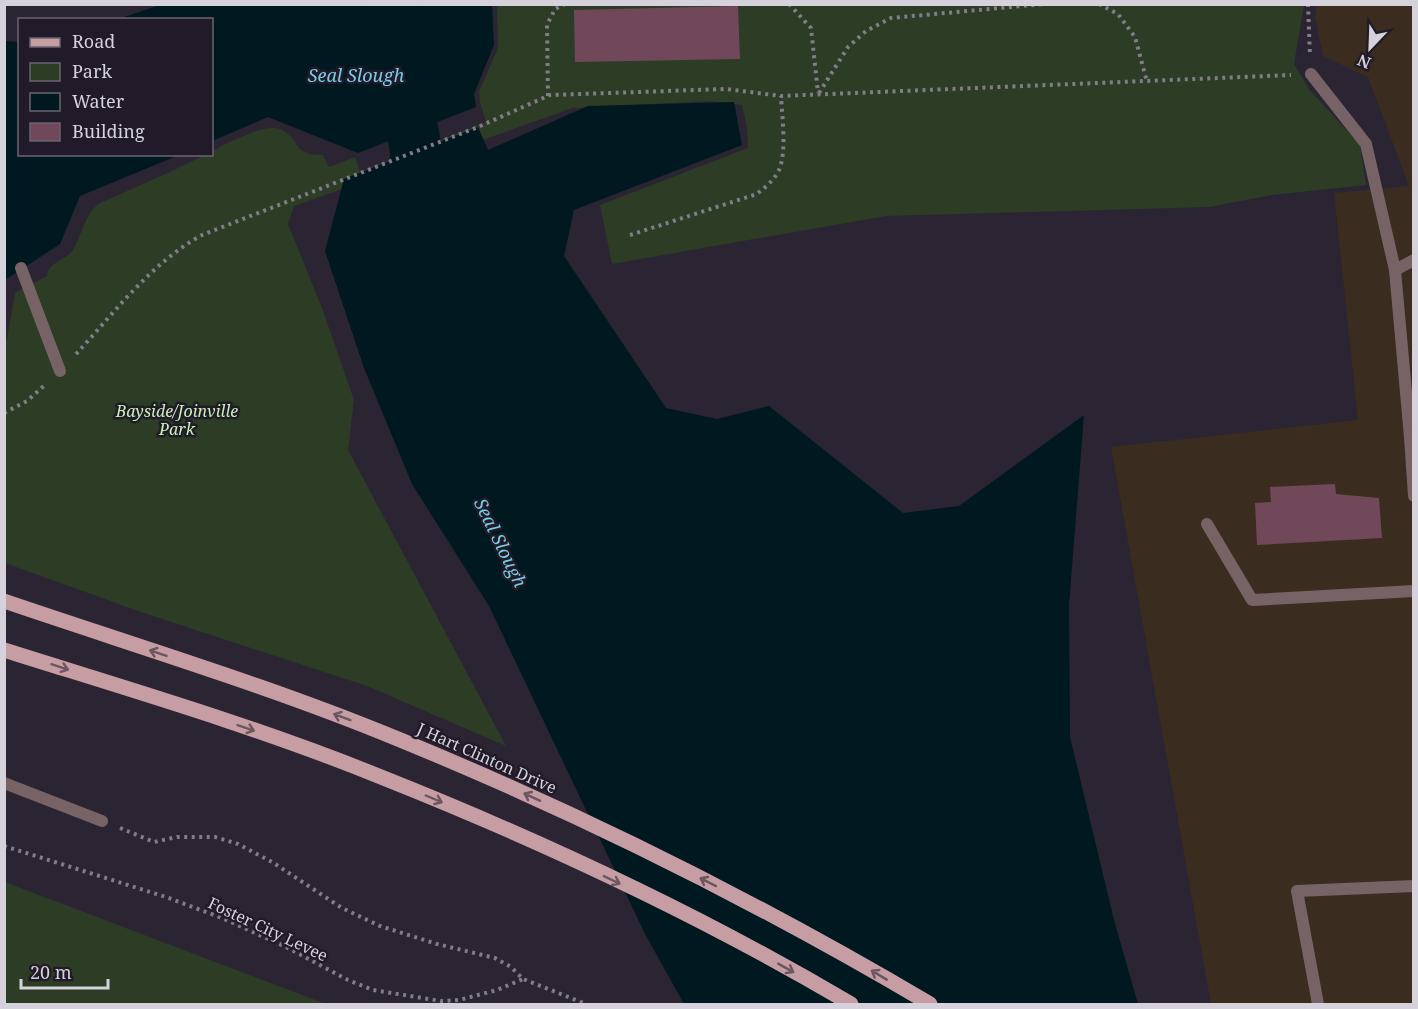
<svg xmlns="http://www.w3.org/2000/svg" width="1418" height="1009" font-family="'Noto Serif',serif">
<rect width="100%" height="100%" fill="#2b2533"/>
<polygon fill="#3b2c20" points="1317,5 1413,5 1413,1004 1211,1004 1111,447 1358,420 1334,193 1409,186 1368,77 1323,56 1315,17"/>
<g fill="#2c3c25">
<path d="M497,5h807l-10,59 15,25 51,56 6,40 -94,10 -63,12 -323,9 -274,48 -12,-59 148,-57 -1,-21 -5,-22 -32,-4 -137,7 -279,98 -6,18 34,84 32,92 -6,50 158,296 -139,-60 -229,-75 -133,-48 -1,-221 3,-3 8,-46 32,-17c1,-15 19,-15 26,-26 10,-17 10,-32 25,-46l74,-33 33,-16 7,-1v-3c14,-7 55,-30 70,-21 21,12 9,25 41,25l6,12 26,-10 5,15 126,-50 -6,-20 -1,-10 19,-44z"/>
<polygon points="5,882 326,1004 5,1004"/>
</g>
<g fill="#00181f">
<polygon points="163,4 492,5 494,45 474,94 476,107 358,153 268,117 212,141 212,20 118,19"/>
<polygon points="5,41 19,42 20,154 179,155 80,196 60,244 5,280"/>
<polygon points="734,102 742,145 574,210 564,256 666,408 717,419 769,406 903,513 959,506 1084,415 1069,605 1070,737 1114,920 1138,1004 684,1004 645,934 489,606 412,484 364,368 325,251 344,179 478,127 488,150 588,106"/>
</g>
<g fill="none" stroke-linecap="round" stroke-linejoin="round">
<polyline stroke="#00181f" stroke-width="52" points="391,4 416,151 416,223"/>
</g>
<g fill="#71485a">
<polygon points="738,6 740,59 575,62 574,10"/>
<polygon points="1335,484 1336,494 1379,498 1382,538 1257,545 1255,503 1271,502 1270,487"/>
</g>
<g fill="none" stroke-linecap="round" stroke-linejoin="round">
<g stroke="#817c88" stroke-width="4" stroke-dasharray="3 4.5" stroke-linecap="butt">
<polyline points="789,4 811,28 818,93"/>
<polyline points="1099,4 1118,14 1135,37 1147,82"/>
<polyline points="1308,4 1310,56"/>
<polyline points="819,93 848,47 866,31 891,18 1044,4"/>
<polyline points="548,96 547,25 555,9 565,4"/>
<path d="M630,235l127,-41c8,-7 17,-13 22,-24 8,-18 3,-54 2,-74"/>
<path d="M76,354c39,-42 75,-91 126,-119l276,-108 72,-32 176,-6 55,7 510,-21"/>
<polyline points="4,413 27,401 45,385"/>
<polyline points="120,828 154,842 177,837 215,837 238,844 272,862 342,908 380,926 437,944 495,958 511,967 523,979 586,1004"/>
<polyline points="4,846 166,897 222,918 286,947 348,980 373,990 441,1001 459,1000 497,990 523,979"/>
</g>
<g stroke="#776366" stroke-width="12">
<polyline points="1311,74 1366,144 1395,270 1410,437"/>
<polyline points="21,268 60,371"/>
<polyline points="1395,270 1414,260"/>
<polyline points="1207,524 1252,600 1414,591"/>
<polyline points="4,783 102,821"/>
<polyline points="1318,1004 1297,891 1414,886"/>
</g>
<polyline stroke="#776366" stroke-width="12" points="1410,437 1414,496"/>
<g stroke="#c79da4" stroke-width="15">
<path d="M4,601c132,45 266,85 394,138 183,75 361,164 532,265"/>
<path d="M4,650c127,40 254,77 377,127 161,64 321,139 470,227"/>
</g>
</g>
<defs><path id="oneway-shaft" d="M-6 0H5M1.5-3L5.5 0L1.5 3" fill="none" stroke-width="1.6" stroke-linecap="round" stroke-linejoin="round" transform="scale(1.5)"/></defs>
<g stroke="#6c5660">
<use href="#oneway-shaft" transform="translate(158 653) rotate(-161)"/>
<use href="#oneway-shaft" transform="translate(60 667) rotate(18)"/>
<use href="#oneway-shaft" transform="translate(342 717) rotate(-159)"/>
<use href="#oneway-shaft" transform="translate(246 728) rotate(19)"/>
<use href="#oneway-shaft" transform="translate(532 797) rotate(-155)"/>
<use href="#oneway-shaft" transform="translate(434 799) rotate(23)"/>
<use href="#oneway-shaft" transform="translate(612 880) rotate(26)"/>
<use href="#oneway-shaft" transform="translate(708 882) rotate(-153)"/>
<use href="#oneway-shaft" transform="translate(786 968) rotate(29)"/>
<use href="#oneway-shaft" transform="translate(879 975) rotate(-149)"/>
</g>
<g text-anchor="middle" stroke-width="5" stroke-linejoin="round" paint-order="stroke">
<g font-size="16" font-style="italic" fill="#c8f2b6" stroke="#211b29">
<text x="177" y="417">Bayside/Joinville<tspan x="177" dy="18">Park</tspan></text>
</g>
<g font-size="16" fill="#d5d2db" stroke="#211b29">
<text transform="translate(487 758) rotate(24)" y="6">J Hart Clinton Drive</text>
<text transform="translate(268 929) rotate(25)" y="6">Foster City Levee</text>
</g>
<g font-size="18" font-style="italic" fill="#77cde6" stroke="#211b29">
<text x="356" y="82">Seal Slough</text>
<text transform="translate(500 543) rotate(64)" y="6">Seal Slough</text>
</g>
</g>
<rect width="1418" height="1009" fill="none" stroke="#d5d2db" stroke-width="12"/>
<rect x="18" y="18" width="195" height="138" fill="#211b29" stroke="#696470" stroke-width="1.5"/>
<rect x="30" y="38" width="30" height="9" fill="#c79da4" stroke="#696470" stroke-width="1.5"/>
<text x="72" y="48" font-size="18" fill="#d5d2db">Road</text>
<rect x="30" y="63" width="30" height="18" fill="#2c3c25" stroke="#696470" stroke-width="1.5"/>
<text x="72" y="78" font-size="18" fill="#d5d2db">Park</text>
<rect x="30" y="93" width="30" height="18" fill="#00181f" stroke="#696470" stroke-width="1.5"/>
<text x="72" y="108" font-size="18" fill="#d5d2db">Water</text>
<rect x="30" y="123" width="30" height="18" fill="#71485a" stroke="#696470" stroke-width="1.5"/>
<text x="72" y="138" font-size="18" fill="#d5d2db">Building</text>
<g transform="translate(1370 48) rotate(203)" stroke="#211b29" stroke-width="4.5" paint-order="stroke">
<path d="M0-4.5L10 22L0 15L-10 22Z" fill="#d5d2db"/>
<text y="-9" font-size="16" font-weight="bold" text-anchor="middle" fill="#d5d2db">N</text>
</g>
<path d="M21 979v9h87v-9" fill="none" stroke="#d5d2db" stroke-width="3"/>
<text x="30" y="979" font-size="18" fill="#d5d2db" stroke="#211b29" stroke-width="4.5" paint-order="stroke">20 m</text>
</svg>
